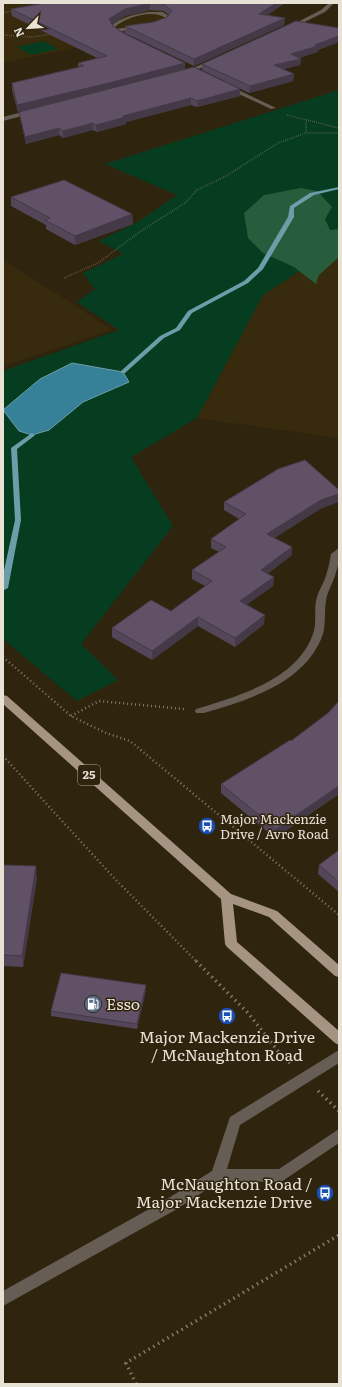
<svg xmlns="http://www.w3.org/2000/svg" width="342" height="1387" font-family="Literata,serif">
<rect width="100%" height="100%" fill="#2f250f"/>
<g fill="#382b0d">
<polygon points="3,3 178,3 215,17 3,63"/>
<polygon points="339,245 339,438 197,418 263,295"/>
<polygon points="3,260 71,303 112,330 3,366"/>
</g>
<g fill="#063c1f">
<polygon points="44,41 58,49 31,55 17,47"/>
<polygon points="339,90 339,245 263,295 197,418 131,457 173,526 81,644 118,680 77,701 3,639 3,371 119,330 77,302 95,289 83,273 123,254 99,241 136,223 177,195 105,164"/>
</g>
<polygon fill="#275d3c" points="301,188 317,191 332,207 325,219 330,230 339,229 339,257 319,275 316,284 294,267 263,253 248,238 244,213 264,195"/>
<polygon fill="#378198" stroke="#6c9eaa" points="72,363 123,372 129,382 83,402 49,430 32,435 19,431 3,410 40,379"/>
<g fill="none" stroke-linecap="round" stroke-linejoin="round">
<g fill="#6c9eaa" fill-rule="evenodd">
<polygon points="339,187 339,189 314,195 294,208 294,217 263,269 248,283 192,313 180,330 164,338 125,373 121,373 121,371 160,336 176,328 188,311 244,281 258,268 288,217 290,206 310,193"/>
<polygon points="32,433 35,435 34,436 17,449 21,520 8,588 4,590 3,575 15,520 11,448"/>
</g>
<g stroke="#837b69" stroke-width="1.5" stroke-dasharray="0.5 1.5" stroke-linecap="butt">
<polyline points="3,13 13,11"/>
<polyline points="3,35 32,37 52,34"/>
<polyline points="287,115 339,128"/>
<polyline points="306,121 306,133"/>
<polyline points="64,278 98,263 141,231 185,203 197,190 226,176 278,143 306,133 339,133"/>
</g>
<g stroke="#837b69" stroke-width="2.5" stroke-dasharray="1 3" stroke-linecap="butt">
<polyline points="3,657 71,716 106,733 130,741 339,915"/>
<polyline points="71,716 99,701 184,709"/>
<polyline points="3,756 114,878 197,962"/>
</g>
<g stroke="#837b69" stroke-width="3.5" stroke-dasharray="1.5 4" stroke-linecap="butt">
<polyline points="196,961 248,1013 278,1051 292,1065"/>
<polyline points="318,1091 339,1111"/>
<polyline points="136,1384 126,1363 339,1235"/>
</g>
<path fill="#665e55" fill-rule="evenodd" d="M149,12h14l8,6 -3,4 -8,2 -2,-2 8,-4c-14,-9 -39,-1 -51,9l1,2 22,-3 2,1 -21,5 3,2 -2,1 -8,-3 -2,-5c10,-10 26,-13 39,-15z"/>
<g fill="#665e55" fill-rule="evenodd">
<polygon points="329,3 334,3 325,12 292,28 288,27 321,10"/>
<polygon points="214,59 217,61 216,62 186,74 181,73"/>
<polygon points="226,86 230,86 276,108 271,109 226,88"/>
<polygon points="31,110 33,111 33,113 3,121 3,117"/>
<path d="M339,548c0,8 0,17 -3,24 -2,10 -9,19 -10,29 -2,11 0,22 -3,33 -17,49 -75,66 -119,79h-8l-1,-2 1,-2c42,-13 101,-29 117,-75 4,-11 1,-23 3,-33 2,-11 9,-19 11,-29 2,-6 3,-12 4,-18z"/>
</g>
<polygon fill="#665e55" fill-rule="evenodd" points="339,1050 339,1063 240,1125 227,1169 279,1169 339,1129 339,1143 281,1182 220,1181 177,1209 3,1306 3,1291 167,1199 212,1171 230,1117"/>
<polygon fill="#a59482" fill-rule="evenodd" points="3,695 7,696 231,894 277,911 339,965 339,977 335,976 269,917 233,904 237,942 339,1031 339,1045 335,1043 227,947 225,944 221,899 3,704"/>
</g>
<g fill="#534658">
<polygon points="45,3 285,3 267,15 285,18 284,25 194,66 125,33 125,26 154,22 167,17 169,15 164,11 150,10 125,16 112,24 113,26 185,69 240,89 240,96 197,107 191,105 126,122 126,124 97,132 93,130 63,138 59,135 26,144 20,118 19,112 22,111 18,112 12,90 12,83 78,67 78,63 97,58 12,16 11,9"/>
<polygon points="339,28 339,43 339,42 318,50 317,52 299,58 301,59 300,65 283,69 294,74 293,81 249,93 202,70 202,64"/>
<polygon points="11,197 132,214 133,224 75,245 46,229 46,225 11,206"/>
<polygon points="224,502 320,509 274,538 292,555 267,574 274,577 273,586 246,605 264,624 235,647 198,626 152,660 112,637 112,628 171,611 205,586 192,579 192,570 219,552 211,548 211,539 239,519 224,510"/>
<polygon points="339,701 339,794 275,838 221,793 221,784 291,741 328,713"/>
<polygon points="339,850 339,892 318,874 319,865"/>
<polygon points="3,865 37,878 23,967 3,966"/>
<polygon points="146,990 137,1029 51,1016 51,1011"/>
</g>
<g fill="#433947">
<polygon points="150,3 150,10 125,16 109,26 109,19 125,9"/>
<polygon points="276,3 285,3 259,21 259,14"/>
<polygon points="285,18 284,25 194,66 194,59"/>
<polygon points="339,36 339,42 318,50 317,52 290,60 291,54"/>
<polygon points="301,59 300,65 273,72 274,65"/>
<polygon points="185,63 185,70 110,91 18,112 17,105"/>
<polygon points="294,74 293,81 249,93 250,86"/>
<polygon points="240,89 240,96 197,107 197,101"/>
<polygon points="191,98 191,105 126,122 126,124 97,132 96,125 123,116"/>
<polygon points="93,123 93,130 63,138 63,131"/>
<polygon points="59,128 59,135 26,144 25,137"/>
<polygon points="132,214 133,224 75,245 75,236"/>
<polygon points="339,494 339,502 320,509 267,543 267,534 321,500"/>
<polygon points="292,547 292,555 261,579 261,570"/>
<polygon points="274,577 273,586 239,610 240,601"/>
<polygon points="265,615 264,624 235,647 235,638"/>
<polygon points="198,617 198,626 152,660 152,651"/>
<polygon points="339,786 339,794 275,838 276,829"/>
<polygon points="36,866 37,878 23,967 22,956"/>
<polygon points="146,985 146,990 137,1029 137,1024"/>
</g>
<g fill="#605166" stroke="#433947">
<polygon points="45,3 276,3 259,14 285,18 194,59 125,26 154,22 167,17 172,11 164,4 150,3 125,9 109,19 113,26 123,33 185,63 109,83 17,105 12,83 84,66 78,63 107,56 11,9"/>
<polygon points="296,21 339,28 339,36 315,45 318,46 291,54 301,59 274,65 294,74 250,86 202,64"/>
<polygon points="194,67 240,89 197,101 191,98 123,116 126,117 96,125 93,123 63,131 59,128 25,137 19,112"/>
<polygon points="64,180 132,214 75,236 45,220 50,218 11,197"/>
<polygon points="305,460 339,490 339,494 321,500 267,534 292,547 261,570 274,577 240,601 265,615 235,638 198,617 152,651 112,628 151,600 171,611 212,581 192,570 226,547 211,539 246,514 224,502 278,469"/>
<polygon points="339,701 339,786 276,829 221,784 290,740 291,741 328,713"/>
<polygon points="339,850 339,882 319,865"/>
<polygon points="3,865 36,866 22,956 3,955"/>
<polygon points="61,973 146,985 137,1024 51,1011"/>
</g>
<defs>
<symbol id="bus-disc" viewBox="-11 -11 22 22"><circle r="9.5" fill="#1a4fb4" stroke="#2f250f"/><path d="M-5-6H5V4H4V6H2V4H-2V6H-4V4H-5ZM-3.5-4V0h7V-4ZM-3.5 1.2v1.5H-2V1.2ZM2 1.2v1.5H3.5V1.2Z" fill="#fff"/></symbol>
<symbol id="fuel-disc" viewBox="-11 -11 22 22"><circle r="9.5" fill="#5c6f8a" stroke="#2f250f"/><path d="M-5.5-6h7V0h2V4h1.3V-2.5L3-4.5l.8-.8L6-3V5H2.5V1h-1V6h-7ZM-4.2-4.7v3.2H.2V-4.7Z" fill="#fff"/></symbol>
</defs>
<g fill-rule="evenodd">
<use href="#bus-disc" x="197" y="816" width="20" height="20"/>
<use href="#fuel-disc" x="83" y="994" width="20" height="20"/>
<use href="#bus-disc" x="217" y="1006" width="20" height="20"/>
<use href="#bus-disc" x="315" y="1183" width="20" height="20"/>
</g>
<g text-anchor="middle" stroke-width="3" stroke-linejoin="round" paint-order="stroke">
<rect fill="#2f250f" stroke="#b0a99a" stroke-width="1" x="78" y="765" width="22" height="20" rx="3"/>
<g font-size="12" font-weight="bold" fill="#e8e2d5">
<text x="89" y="779">25</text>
</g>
<g font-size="13" fill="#e8e2d5" stroke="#2f250f" text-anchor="start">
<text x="220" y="824">Major Mackenzie<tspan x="220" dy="15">Drive / Avro Road</tspan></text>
</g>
<g font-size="16" fill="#e8e2d5" stroke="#2f250f" text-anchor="start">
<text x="106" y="1010">Esso</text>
<text x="227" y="1043" text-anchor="middle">Major Mackenzie Drive<tspan x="227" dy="18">/ McNaughton Road</tspan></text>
<text x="312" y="1190" text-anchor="end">McNaughton Road /<tspan x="312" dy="18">Major Mackenzie Drive</tspan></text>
</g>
</g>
<rect width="342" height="1387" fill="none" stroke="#e8e2d5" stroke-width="8"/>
<g transform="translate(28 28) rotate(245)" stroke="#2f250f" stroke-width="3" paint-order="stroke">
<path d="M0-3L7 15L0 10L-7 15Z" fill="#e8e2d5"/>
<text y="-6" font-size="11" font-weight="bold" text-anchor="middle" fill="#e8e2d5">N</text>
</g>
</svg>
